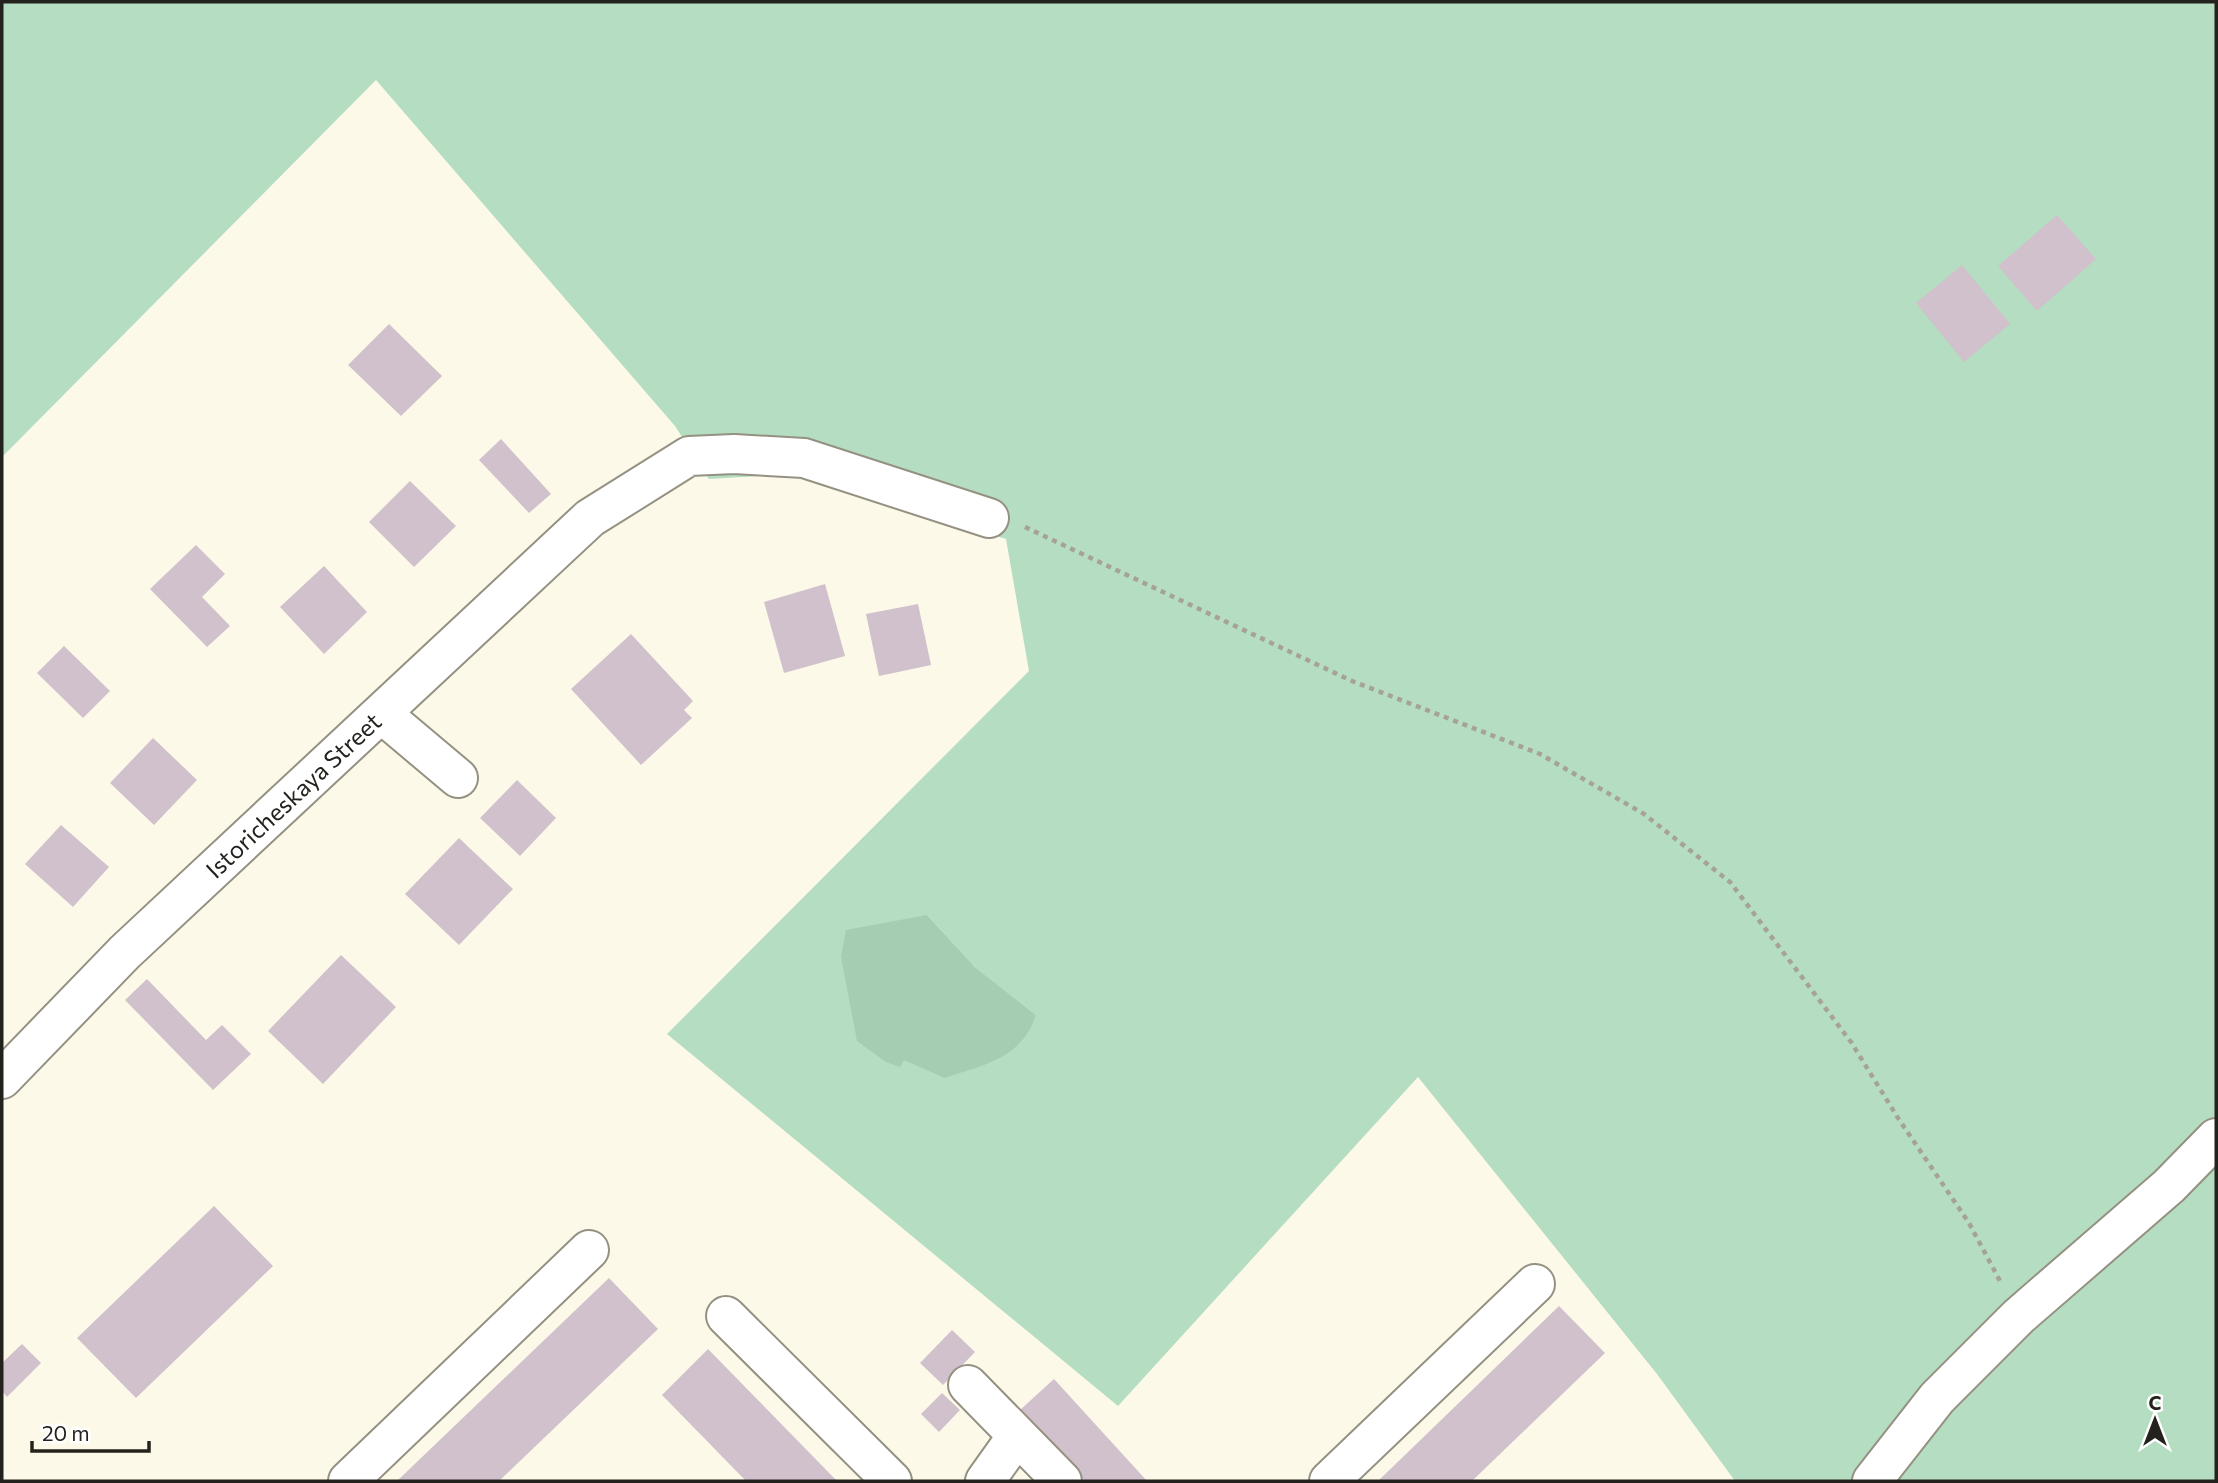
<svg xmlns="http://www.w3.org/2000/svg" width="2218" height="1483" font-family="Commissioner,sans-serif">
<rect width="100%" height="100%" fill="#fdf9e9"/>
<path fill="#b5ddc1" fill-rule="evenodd" d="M2,2h2214v1479h-481l-78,-107 -239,-297 -300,329 -451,-372 362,-363 -23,-132 -215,-65 -82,5 -34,-53 -299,-346 -374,377zM927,915l48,52 61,48 -132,45z"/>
<path fill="#a5cdb1" d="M927,915l48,52 61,48c-15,44 -51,49 -91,63l-41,-18 -4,7 -14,-5 -29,-21 -16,-84 5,-27z"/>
<g fill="#d0c1cc">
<polygon points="2057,215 2096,259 2037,311 1998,266"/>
<polygon points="1962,265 2010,324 1964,362 1916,303"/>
<polygon points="389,324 442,376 401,416 348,365"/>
<polygon points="501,439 551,494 529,513 479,460"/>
<polygon points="410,481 456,526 414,567 369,522"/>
<polygon points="196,545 225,574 202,597 230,626 207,647 150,589"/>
<polygon points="324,566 367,612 324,654 280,607"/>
<polygon points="825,584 845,656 784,673 764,602"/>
<polygon points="918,604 931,665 879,676 866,614"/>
<polygon points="631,634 693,701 684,710 692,718 641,765 571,689"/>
<polygon points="64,646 110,691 83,718 37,673"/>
<polygon points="153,738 197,780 154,825 110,783"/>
<polygon points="517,780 556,818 520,856 480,818"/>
<polygon points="61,825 109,867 73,907 25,864"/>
<polygon points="459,838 513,889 459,945 405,894"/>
<polygon points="341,955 396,1007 323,1084 268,1031"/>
<polygon points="147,979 206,1040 222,1025 251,1054 213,1090 125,1000"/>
<polygon points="214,1206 273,1266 136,1398 77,1338"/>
<polygon points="609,1278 658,1329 499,1481 397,1481"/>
<polygon points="1559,1306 1605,1353 1472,1481 1378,1481"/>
<polygon points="952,1330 975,1352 943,1385 920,1363"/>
<polygon points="22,1344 41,1363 7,1397 2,1391 2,1363"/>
<polygon points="708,1349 837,1481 746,1481 662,1395"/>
<polygon points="1054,1379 1147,1481 1085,1481 1020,1410"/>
<polygon points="942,1393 960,1410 939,1432 921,1414"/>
</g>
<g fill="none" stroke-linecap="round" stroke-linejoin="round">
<defs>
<g id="minor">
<polyline points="382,714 458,778"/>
<polyline points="2,1079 125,952 590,518 689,456 734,454 804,458 989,518"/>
<polyline points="726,1316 892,1481"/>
<polyline points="968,1385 1062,1481"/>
<polyline points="348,1481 589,1250"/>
<polyline points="985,1481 1017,1436"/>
<polyline points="1329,1481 1535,1284"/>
<polyline points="1872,1481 1937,1398 2019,1316 2169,1186 2216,1138"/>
</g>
</defs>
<use href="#minor" stroke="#959182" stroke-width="42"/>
<polyline stroke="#a6a297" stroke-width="4.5" stroke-dasharray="5 5" stroke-linecap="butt" points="1025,527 1352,681 1540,754 1644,814 1730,882 1851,1042 1898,1118 1969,1223 2000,1281"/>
<use href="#minor" stroke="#fff" stroke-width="38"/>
</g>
<g text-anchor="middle" stroke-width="6" stroke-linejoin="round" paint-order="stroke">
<g font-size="24" fill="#24221d" stroke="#fff">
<text transform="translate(294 796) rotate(-43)" y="8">Istoricheskaya Street</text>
</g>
</g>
<rect width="2218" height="1483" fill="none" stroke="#24221d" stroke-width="7"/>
<g transform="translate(2155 1420)" stroke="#ffffff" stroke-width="5" paint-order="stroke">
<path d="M0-5L12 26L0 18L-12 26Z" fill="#24221d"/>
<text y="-10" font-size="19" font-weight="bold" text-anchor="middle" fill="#24221d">С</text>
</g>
<path d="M32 1441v10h117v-10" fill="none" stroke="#24221d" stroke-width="3.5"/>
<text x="42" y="1441" font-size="21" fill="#24221d" stroke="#ffffff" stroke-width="5" paint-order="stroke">20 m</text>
</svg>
